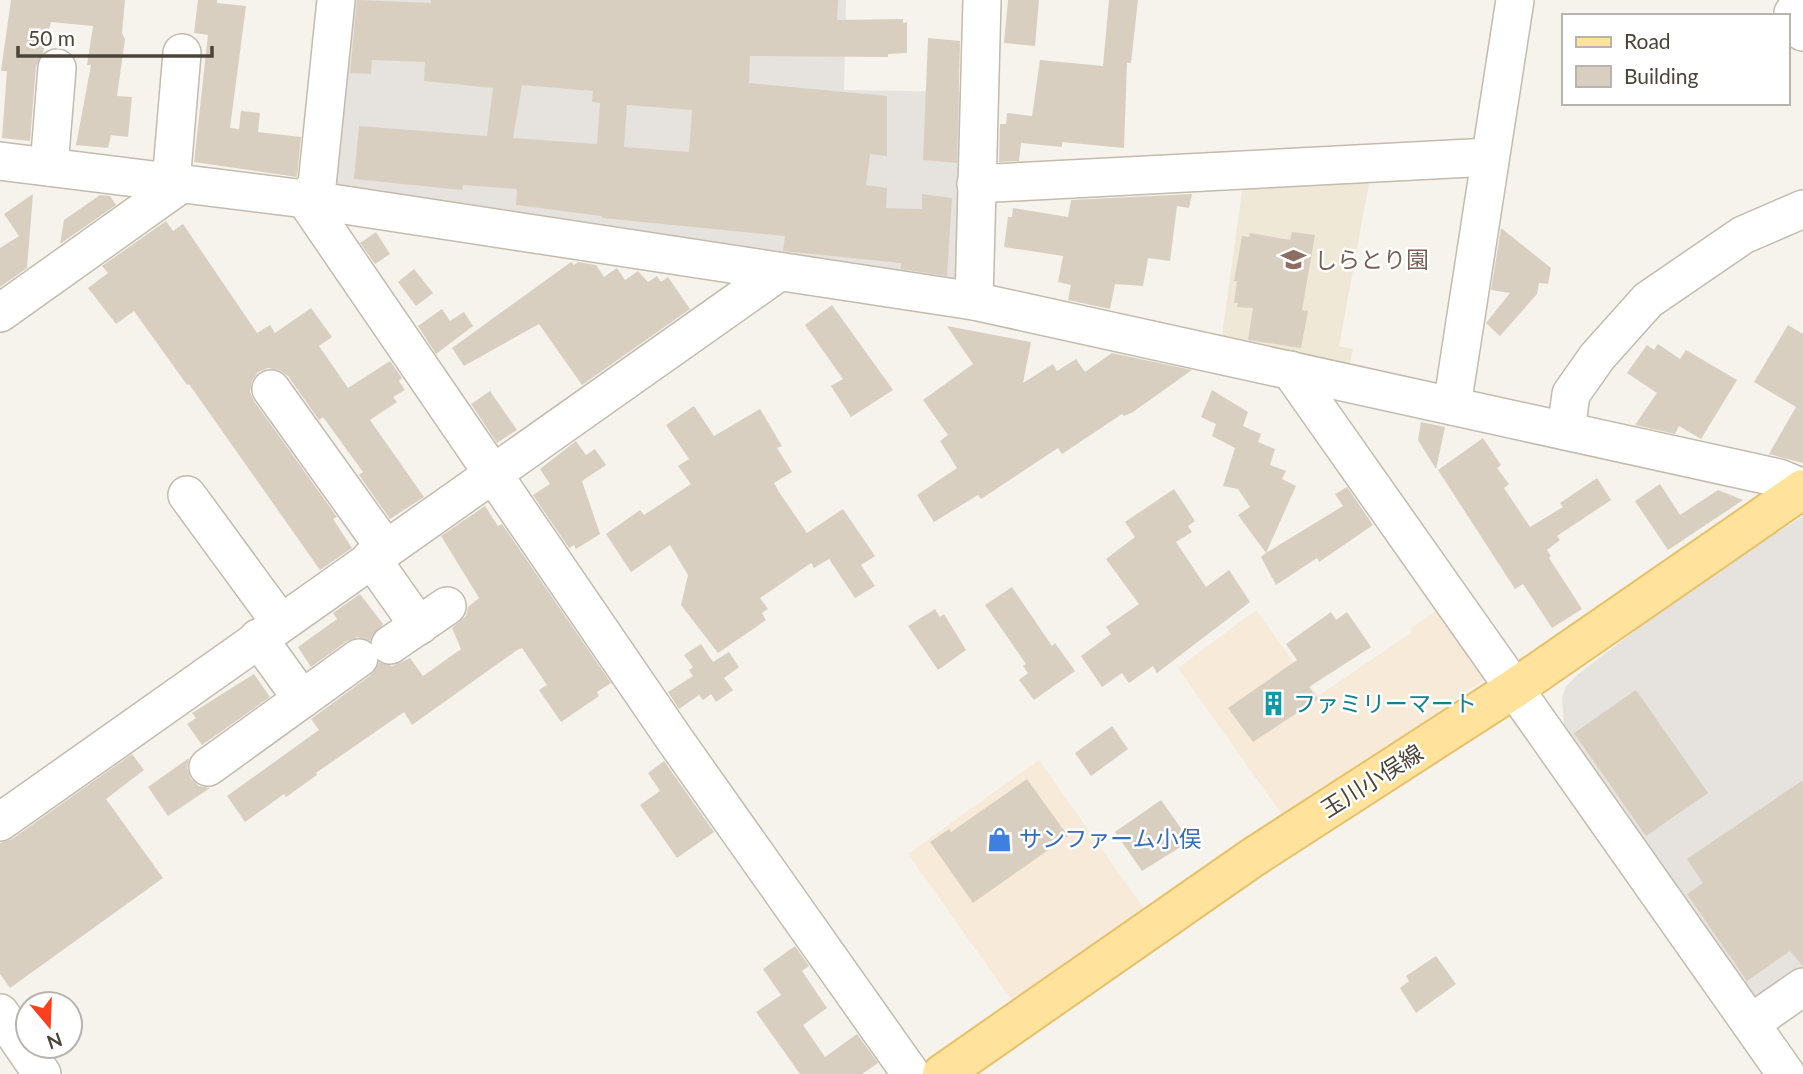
<svg xmlns="http://www.w3.org/2000/svg" width="1803" height="1074" font-family="Lato,'Noto Sans JP',sans-serif">
<rect width="100%" height="100%" fill="#f6f3ec"/>
<g fill="#f7ead8">
<polygon points="1440,608 1489,676 1453,701 1452,708 1308,805 1304,800 1282,815 1178,668 1256,610 1318,696 1411,633 1411,628"/>
<polygon points="1039,760 1147,913 1016,1006 908,854"/>
</g>
<g fill="#e6e2dd">
<polygon points="345,0 846,0 844,90 965,92 956,287 327,183"/>
<polygon points="1803,516 1803,977 1757,1009 1571,736 1564,724 1562,698 1566,686 1577,675 1687,591"/>
</g>
<polygon fill="#efe8d6" points="1371,173 1339,346 1353,349 1349,368 1221,343 1244,177"/>
<g fill="#d8cfc1" fill-rule="evenodd">
<polygon points="11,0 125,0 122,33 125,39 117,96 132,97 128,137 111,135 108,148 76,145 91,65 87,65 93,26 51,22 43,53 36,66 30,141 2,138 7,71 1,71"/>
<polygon points="198,0 217,0 217,3 246,6 230,128 239,129 241,111 260,113 258,132 301,137 297,177 194,162 208,35 194,33"/>
<path d="M357,0l74,3v-3h407l-1,20 66,-1v4l4,-1v31l-19,1v3l-138,-1 -1,27 138,13v60l-17,-2 -4,31 21,3 -1,20 36,1v-15l30,4 -5,78 -46,-7v-6l-118,-12 2,-15 -183,-18v-2l-86,-11 1,-16 -54,-4 -1,5 -108,-11 5,-53 128,10 6,-48 -69,-7 1,-19 -53,-2 -1,14 -21,-1zM522,85l71,6 -1,11 8,1 -3,41 -84,-6zM627,105l65,5 -3,42 -65,-5z"/>
<polygon points="1008,0 1039,0 1035,46 1004,43"/>
<polygon points="1109,0 1138,0 1131,63 1127,63 1124,148 1062,142 1062,147 1021,143 1019,161 999,162 1000,124 1006,124 1007,113 1032,116 1040,60 1103,66"/>
<polygon points="928,38 960,41 957,163 923,160"/>
<polygon points="33,194 27,268 0,287 0,248 19,236 4,214"/>
<polygon points="1192,194 1189,208 1177,206 1170,261 1148,258 1143,286 1115,284 1110,309 1068,300 1071,285 1058,282 1063,256 1004,247 1008,217 1012,217 1013,208 1068,217 1071,200"/>
<polygon points="100,195 110,196 116,205 60,244 64,220"/>
<polygon points="166,221 173,231 183,224 257,333 270,325 275,333 311,308 332,337 319,346 348,388 390,361 402,378 399,381 405,390 393,397 397,402 370,420 424,497 390,519 359,475 363,472 323,417 319,420 288,376 279,370 268,368 258,372 252,381 250,392 254,401 337,517 333,519 352,548 320,570 189,384 187,385 134,311 116,324 88,288 108,273 102,266"/>
<polygon points="1501,228 1551,268 1548,284 1539,283 1537,294 1500,336 1486,323 1510,293 1491,290"/>
<polygon points="376,232 390,254 375,264 360,243"/>
<polygon points="1292,232 1315,235 1302,310 1308,311 1301,348 1248,340 1253,308 1237,307 1238,303 1234,303 1237,281 1234,281 1242,236 1249,237 1250,233 1290,240"/>
<polygon points="571,262 574,265 578,262 596,265 604,277 617,268 625,280 638,271 648,282 657,276 661,282 668,277 690,309 582,385 539,324 464,366 452,348"/>
<polygon points="414,269 433,293 416,306 398,282"/>
<polygon points="832,305 893,390 851,417 831,386 843,379 805,325"/>
<polygon points="442,309 450,321 464,312 473,326 436,354 418,326"/>
<polygon points="1788,325 1803,334 1803,463 1769,454 1796,407 1754,382"/>
<polygon points="947,326 1031,342 1023,383 1053,364 1057,371 1076,359 1085,372 1112,353 1192,370 1133,412 1124,416 1122,414 1062,454 1058,448 981,499 978,495 934,522 917,495 957,468 940,441 948,435 923,400 973,364"/>
<polygon points="1658,344 1680,359 1686,350 1737,380 1701,439 1679,426 1675,434 1635,425 1657,393 1627,373 1647,345 1654,350"/>
<polygon points="1212,390 1248,412 1243,426 1261,434 1258,442 1275,449 1270,465 1286,471 1282,479 1296,486 1266,553 1343,506 1335,494 1347,487 1373,525 1319,562 1317,558 1276,585 1261,557 1266,553 1238,515 1250,507 1238,489 1223,486 1235,448 1212,436 1216,424 1201,417"/>
<polygon points="490,391 517,430 497,443 471,404"/>
<polygon points="694,406 714,436 760,409 782,446 777,448 792,472 774,483 779,492 807,533 843,509 875,556 861,565 875,586 855,598 829,559 814,568 811,563 760,598 768,609 762,613 766,620 718,653 681,605 688,575 670,545 631,572 606,534 640,510 644,515 691,484 678,466 689,459 666,425"/>
<polygon points="1421,422 1445,427 1436,469 1418,440"/>
<polygon points="1483,438 1501,465 1497,468 1509,484 1504,488 1530,527 1563,507 1560,503 1597,478 1611,500 1557,536 1560,540 1547,550 1551,556 1549,558 1582,609 1552,628 1523,584 1515,589 1438,470"/>
<polygon points="576,441 586,455 595,449 606,465 582,481 600,534 576,549 574,545 569,548 533,495 550,484 540,469"/>
<polygon points="1660,484 1680,515 1718,490 1743,500 1668,550 1635,501"/>
<polygon points="1174,489 1195,521 1188,526 1192,532 1176,542 1206,587 1229,570 1250,602 1157,673 1153,666 1129,683 1122,673 1102,687 1081,656 1111,634 1106,627 1139,604 1106,559 1135,537 1125,522"/>
<polygon points="485,506 498,526 502,524 611,683 597,692 599,696 561,722 539,690 547,685 522,648 517,650 412,725 404,712 316,773 317,775 286,797 284,794 245,822 227,796 319,730 311,719 371,675 379,662 392,666 410,658 423,676 461,649 452,628 466,616 468,607 479,598 441,536"/>
<polygon points="1012,587 1052,646 1055,643 1075,671 1034,700 1019,680 1028,673 1023,666 1026,664 985,605"/>
<polygon points="360,594 383,624 370,641 358,637 347,641 311,667 298,647 337,619 333,613"/>
<polygon points="935,609 940,617 944,614 966,650 938,670 908,626"/>
<polygon points="1331,612 1336,620 1347,612 1371,647 1309,687 1318,699 1253,742 1228,708 1297,660 1286,644"/>
<polygon points="701,644 713,662 729,652 739,667 724,678 733,690 716,702 711,694 703,700 699,695 679,709 668,692 693,676 689,670 693,667 684,655"/>
<polygon points="254,674 270,697 202,745 187,724 196,718 192,713"/>
<polygon points="1636,690 1708,793 1646,836 1574,733"/>
<polygon points="1112,726 1128,749 1091,776 1075,753"/>
<polygon points="132,754 144,770 106,799 163,878 10,988 0,974 0,843 12,839"/>
<polygon points="189,758 187,768 191,779 199,786 210,788 168,816 148,787"/>
<polygon points="664,761 714,832 677,858 640,805 660,791 648,773"/>
<polygon points="1027,779 1068,836 973,903 930,842 949,829 951,832"/>
<polygon points="1803,780 1803,966 1790,951 1747,981 1687,894 1703,883 1687,859"/>
<polygon points="1161,800 1190,841 1142,871 1115,832"/>
<polygon points="795,946 809,966 802,971 827,1008 803,1025 825,1057 857,1034 878,1063 862,1074 800,1074 756,1012 781,995 763,969"/>
<polygon points="1436,956 1456,984 1416,1013 1400,988 1409,981 1406,976"/>
</g>
<g fill="none" stroke-linecap="round" stroke-linejoin="round">
<defs>
<g id="minor">
<polyline points="1793,13 1803,32"/>
<polyline points="0,161 305,199 974,301 1779,478 1803,488"/>
<polyline points="49,167 57,68"/>
<polyline points="171,183 182,53"/>
<polyline points="976,184 1490,157"/>
<polyline points="305,199 675,740 911,1074"/>
<polyline points="305,199 317,185 336,0"/>
<polyline points="974,301 982,0"/>
<polyline points="0,313 181,184"/>
<polyline points="1290,370 1786,1074"/>
<polyline points="271,389 385,548"/>
<polyline points="1452,406 1515,0"/>
<polyline points="1566,431 1571,394 1597,357 1648,300 1743,235 1803,209"/>
<polyline points="187,495 280,622"/>
<polyline points="371,558 419,626"/>
<polyline points="258,638 302,699"/>
<polyline points="390,645 447,606"/>
<polyline points="208,767 359,658"/>
<polyline points="0,822 779,272"/>
<polyline points="0,1013 42,1074"/>
<polyline points="1751,1023 1803,987"/>
</g>
<polyline id="major" points="942,1074 1252,858 1515,688 1803,489"/>
</defs>
<use href="#minor" stroke="#c2bbae" stroke-width="40"/>
<use href="#major" stroke="#e6c16a" stroke-width="42"/>
<use href="#minor" stroke="#fff" stroke-width="37"/>
<use href="#major" stroke="#ffe39c" stroke-width="38"/>
</g>
<defs>
<symbol id="school-bare" viewBox="-9 -9 18 18"><path d="M0-5L7-2L0 1L-7-2ZM-4 1L0 2.5L4 1V4Q0 6-4 4Z" fill="#8d6e63" stroke="#fff" stroke-width="2.5" paint-order="stroke"/></symbol>
<symbol id="building-bare" viewBox="-9 -9 18 18"><path d="M-4-6H4V6H1V3H-1V6H-4ZM-2.5-4.3h1.7v1.8h-1.7ZM.8-4.3h1.7v1.8H.8ZM-2.5-1h1.7V.8h-1.7ZM.8-1h1.7V.8H.8Z" fill="#0f9aa8" stroke="#fff" stroke-width="2.5" paint-order="stroke"/></symbol>
<symbol id="shop-bare" viewBox="-9 -9 18 18"><path d="M-5-2.5h2.3a2.7 3.5 0 0 1 5.4 0H5L5.5 6h-11ZM-1.5-2.5h3a1.5 2.3 0 0 0-3 0Z" fill="#3f7fe0" stroke="#fff" stroke-width="2.5" paint-order="stroke"/></symbol>
</defs>
<g fill-rule="evenodd">
<use href="#school-bare" x="1276" y="242" width="35" height="35"/>
<use href="#building-bare" x="1256" y="686" width="35" height="35"/>
<use href="#shop-bare" x="982" y="822" width="35" height="35"/>
</g>
<g text-anchor="middle" stroke-width="5" stroke-linejoin="round" paint-order="stroke">
<g font-size="23" fill="#785e54" stroke="#fff" text-anchor="start">
<text x="1314" y="268">しらとり園</text>
</g>
<g font-size="23" fill="#0d838f" stroke="#fff" text-anchor="start">
<text x="1293" y="712">ファミリーマート</text>
</g>
<g font-size="23" fill="#4b4439" stroke="#fff">
<text transform="translate(1372 781) rotate(-32)" y="8">玉川小俣線</text>
</g>
<g font-size="23" fill="#366cbe" stroke="#fff" text-anchor="start">
<text x="1019" y="847">サンファーム小俣</text>
</g>
</g>
<rect x="1562" y="14" width="228" height="91" fill="#ffffff" stroke="#b7b4b0" stroke-width="2"/>
<rect x="1576" y="37" width="35" height="10" fill="#ffe39c" stroke="#b7b4b0" stroke-width="2"/>
<text x="1624" y="49" font-size="21" fill="#4b4439">Road</text>
<rect x="1576" y="66" width="35" height="21" fill="#d8cfc1" stroke="#b7b4b0" stroke-width="2"/>
<text x="1624" y="84" font-size="21" fill="#4b4439">Building</text>
<g transform="translate(49 1025) rotate(161)"><circle r="33" fill="#ffffff" stroke="#b7b4b0" stroke-width="2"/>
<path d="M0-5L12 26L0 18L-12 26Z" fill="#fc3f1d"/>
<text y="-10" font-size="19" font-weight="bold" text-anchor="middle" fill="#4b4439">N</text>
</g>
<path d="M18 46v10h194v-10" fill="none" stroke="#4b4439" stroke-width="3.5"/>
<text x="28" y="46" font-size="21" fill="#4b4439" stroke="#ffffff" stroke-width="5" paint-order="stroke">50 m</text>
</svg>
